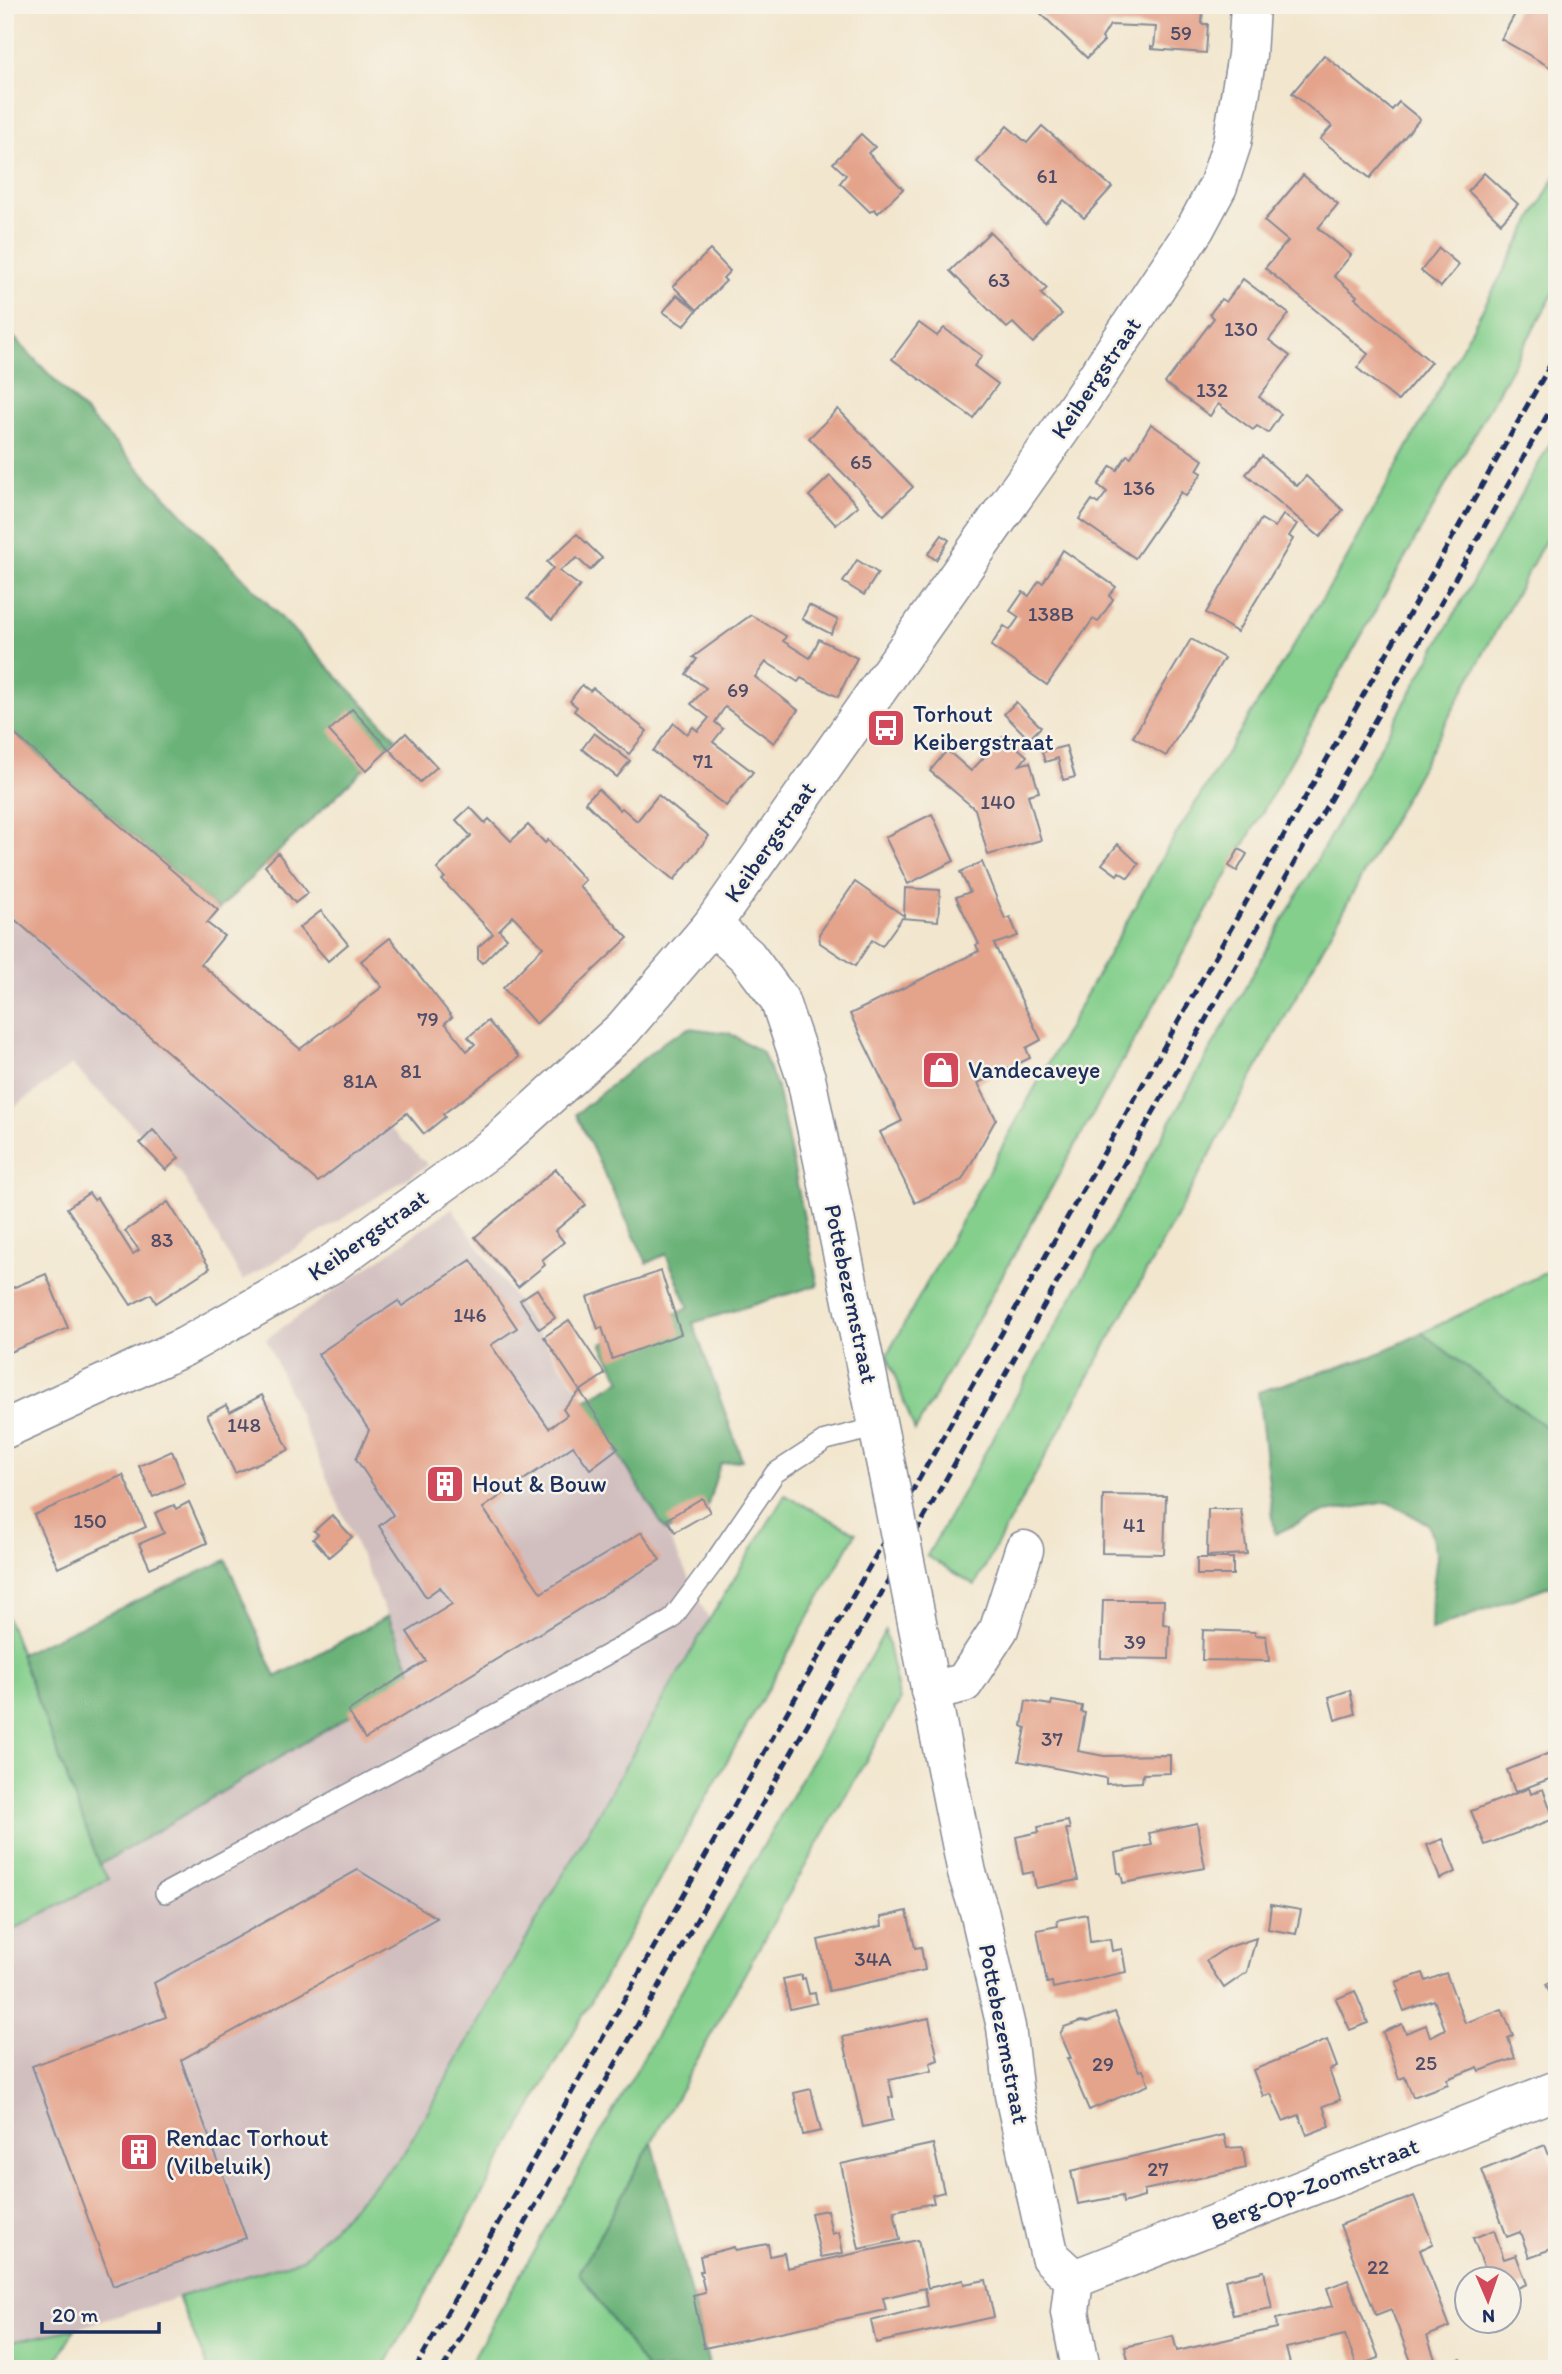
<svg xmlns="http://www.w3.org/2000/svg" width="1562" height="2374" font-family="Itim,sans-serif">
<rect width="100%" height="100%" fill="#f7f3e8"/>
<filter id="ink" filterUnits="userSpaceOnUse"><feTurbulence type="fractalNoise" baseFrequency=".0143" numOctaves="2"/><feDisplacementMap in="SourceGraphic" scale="14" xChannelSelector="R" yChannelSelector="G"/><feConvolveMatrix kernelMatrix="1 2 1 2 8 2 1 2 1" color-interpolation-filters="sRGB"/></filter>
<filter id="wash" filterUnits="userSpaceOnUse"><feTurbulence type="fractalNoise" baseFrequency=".00686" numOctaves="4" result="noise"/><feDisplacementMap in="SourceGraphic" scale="28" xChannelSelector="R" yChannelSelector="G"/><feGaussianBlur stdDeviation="1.57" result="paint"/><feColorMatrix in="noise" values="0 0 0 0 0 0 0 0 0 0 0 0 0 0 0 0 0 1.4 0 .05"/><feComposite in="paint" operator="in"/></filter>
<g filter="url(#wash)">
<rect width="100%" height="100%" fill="#f2e6ce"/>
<g fill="#d1bfbf">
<polygon points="5,726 218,910 185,950 389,1127 428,1165 243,1281 181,1173 72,1065 5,1114"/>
<polygon points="452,1208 585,1400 666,1531 709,1620 402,2156 315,2256 75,2329 5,2343 5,1934 108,1879 100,1865 414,1677 266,1339"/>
</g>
<g fill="#84cf8c" stroke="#507f75" stroke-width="2">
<polygon points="1557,173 1557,287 915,1431 887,1355 1164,854 1345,562"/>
<polygon points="1557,431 1557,519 975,1585 927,1556"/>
<polygon points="1557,1267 1557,1436 1422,1333"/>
<polygon points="785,1495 856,1533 383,2369 208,2369 178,2297 302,2259 402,2156 709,1620"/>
<polygon points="5,1612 100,1865 108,1879 5,1934"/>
<polygon points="885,1631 900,1701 784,1903 579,2273 647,2369 467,2369"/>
<polygon points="75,2329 52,2369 5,2369 5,2343"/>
</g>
<g fill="#6bb278" stroke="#43706b" stroke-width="2">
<polygon points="5,328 396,738 218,910 5,726"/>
<polygon points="689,1028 729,1033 763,1053 777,1087 818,1285 693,1323 742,1460 720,1464 706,1511 666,1531 585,1400 621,1380 601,1344 689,1308 666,1254 647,1263 576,1114 665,1041"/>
<polygon points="1422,1333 1557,1436 1557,1583 1431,1630 1432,1595 1437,1556 1428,1524 1388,1502 1320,1513 1275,1534 1258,1392 1373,1356"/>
<polygon points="226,1560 276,1677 388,1616 414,1677 100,1865 20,1654"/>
<polygon points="652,2141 710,2369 647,2369 579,2273"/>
</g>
<g id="blocks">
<g fill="#e4a38b">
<polygon points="1032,5 1203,5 1202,24 1208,24 1206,53 1151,49 1151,46 1154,47 1156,27 1110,25 1102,38 1104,41 1087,58"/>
<polygon points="1520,5 1557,5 1557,71 1501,39"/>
<polygon points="1324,55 1392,110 1399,102 1420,119 1370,178 1320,139 1332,126 1292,93"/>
<polygon points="1007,126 1027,143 1042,126 1112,187 1084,218 1064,200 1045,222 977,162"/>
<polygon points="861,134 875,147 868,153 903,189 878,213 874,209 870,212 840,183 846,175 833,163"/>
<polygon points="1484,173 1518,204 1501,223 1468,191"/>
<polygon points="1303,175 1338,204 1318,228 1351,255 1334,276 1357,296 1355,298 1431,362 1398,401 1357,368 1368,354 1265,268 1288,241 1264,221"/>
<polygon points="990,232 1047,288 1041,294 1062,314 1033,343 1013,323 1007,328 950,271"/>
<polygon points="1439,248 1459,265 1441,287 1421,271"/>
<polygon points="710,250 730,271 723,278 726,281 697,310 673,286"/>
<polygon points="1243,279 1289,314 1269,340 1290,356 1259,397 1281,414 1268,433 1257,426 1253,430 1218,404 1210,416 1165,383 1214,318 1210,314 1221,299 1226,302"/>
<polygon points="677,295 697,310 684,326 663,312"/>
<polygon points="919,323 937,336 944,328 982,356 974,366 998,384 973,418 892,359"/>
<polygon points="838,409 913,487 884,515 809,438"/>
<polygon points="1151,424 1203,460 1197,470 1202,473 1186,496 1181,492 1135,558 1079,519 1092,500 1098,504 1107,492 1098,485 1111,466 1117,470 1127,455 1131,457"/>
<polygon points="1262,456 1297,486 1306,476 1343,510 1320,537 1246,474"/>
<polygon points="830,476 858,506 836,525 809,496"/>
<polygon points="1283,515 1297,524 1289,536 1293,539 1237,632 1206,613 1261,519 1275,527"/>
<polygon points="577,534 602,558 590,570 577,558 559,571 580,586 552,620 527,599 553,568 547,562"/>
<polygon points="942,535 949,540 936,560 928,554"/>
<polygon points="1063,550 1116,587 1109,596 1113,599 1112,601 1098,622 1093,619 1047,685 991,646 1004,626 1010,630 1019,617 1010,611 1023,592 1029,596 1039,581 1043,583"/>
<polygon points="857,560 878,573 864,595 843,582"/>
<polygon points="809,605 838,620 831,634 802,619"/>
<polygon points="751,615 786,636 783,641 810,658 819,639 857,658 838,697 801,678 798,682 766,662 755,677 798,710 774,743 725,707 715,722 723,729 713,742 753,772 726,806 653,751 674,723 687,734 693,727 698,731 709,718 691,704 706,688 686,674 697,659 693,657"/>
<polygon points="1191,639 1224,658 1166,756 1133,737"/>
<polygon points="582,685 590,691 593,688 647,731 629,754 574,711 577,707 570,701"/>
<polygon points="1016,702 1041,727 1029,739 1004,714"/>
<polygon points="352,709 389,749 366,771 329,731"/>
<polygon points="5,726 218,910 207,923 224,936 201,964 300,1049 382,987 361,961 390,938 452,1017 445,1023 467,1051 475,1044 468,1037 488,1021 519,1057 443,1114 445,1117 424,1134 407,1113 318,1182 5,911"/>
<polygon points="406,733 437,767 420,782 389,749"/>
<polygon points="594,733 630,761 617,777 582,749"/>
<polygon points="1004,736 1027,756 1020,765 1030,762 1039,792 1028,795 1041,840 988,855 975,809 930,771 947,750 971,771"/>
<polygon points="1066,746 1075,777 1063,780 1058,758 1045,762 1042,752"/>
<polygon points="598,789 620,810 622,808 637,821 658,795 709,836 674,880 623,839 585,802"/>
<polygon points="470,807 485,823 489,819 511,841 528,825 545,843 548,840 585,880 579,886 628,938 536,1024 503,988 543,947 513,916 499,930 507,938 482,963 478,959 478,947 493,934 442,880 445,878 437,869 471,836 456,820"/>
<polygon points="932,814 954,861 908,884 885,837"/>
<polygon points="1118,844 1139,864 1128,878 1119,872 1117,875 1102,864"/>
<polygon points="1239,849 1247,854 1237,871 1229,866"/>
<polygon points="278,853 308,893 295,903 265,866"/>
<polygon points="982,862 1005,919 1010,917 1018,936 994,944 1041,1040 1026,1048 1030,1058 978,1083 996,1119 962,1180 915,1203 880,1132 902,1121 850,1014 979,951 976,945 979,944 956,897 970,892 960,872"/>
<polygon points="855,882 904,916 905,888 940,890 938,921 902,918 882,946 872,940 855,966 820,943 819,934"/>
<polygon points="321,911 348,944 328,961 299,928"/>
<polygon points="153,1130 179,1158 166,1170 140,1143"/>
<polygon points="556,1169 586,1205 555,1231 564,1242 542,1260 545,1265 518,1287 475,1237"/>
<polygon points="89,1193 94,1200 97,1198 133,1254 139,1250 125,1231 168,1202 210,1268 156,1303 151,1294 131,1305 67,1208"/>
<polygon points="471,1260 517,1328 491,1345 549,1428 567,1415 563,1409 580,1391 618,1448 590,1469 573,1446 483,1508 541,1593 642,1532 660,1560 365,1739 348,1711 426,1661 407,1632 452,1604 440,1587 426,1597 379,1526 393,1515 356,1459 369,1430 318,1354 398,1301 402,1306"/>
<polygon points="661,1271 681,1334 612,1359 602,1327 598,1329 587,1297"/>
<polygon points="46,1274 68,1328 5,1354 5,1291"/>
<polygon points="537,1289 555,1318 539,1329 520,1300"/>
<polygon points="569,1320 605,1374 580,1391 544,1337"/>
<polygon points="262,1395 289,1450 235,1473 207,1415 226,1405 230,1412"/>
<polygon points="172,1451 185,1483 153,1497 139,1466"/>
<polygon points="123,1475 146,1527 58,1568 34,1515"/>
<polygon points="1103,1495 1166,1496 1164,1554 1102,1553"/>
<polygon points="702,1498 710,1512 675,1532 667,1519"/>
<polygon points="189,1502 207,1543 150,1568 139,1544 164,1533 155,1513 174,1505 176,1509"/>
<polygon points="1208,1509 1241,1509 1247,1554 1207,1556"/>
<polygon points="332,1515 352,1537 329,1557 313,1539 318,1534 314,1531"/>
<rect x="1197" y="1558" width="36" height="17"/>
<polygon points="1103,1600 1164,1600 1163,1624 1170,1625 1169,1659 1101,1658"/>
<polygon points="1203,1630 1255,1632 1255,1635 1266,1636 1269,1661 1202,1660"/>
<polygon points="1350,1690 1355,1714 1335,1720 1329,1697"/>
<polygon points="1026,1701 1051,1705 1052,1701 1082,1706 1081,1712 1085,1713 1078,1751 1104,1756 1170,1755 1170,1773 1143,1774 1142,1782 1106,1784 1106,1778 1019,1761 1026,1728 1022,1726"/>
<polygon points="1557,1750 1557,1776 1515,1792 1507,1770"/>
<polygon points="1529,1788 1531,1794 1543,1789 1554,1819 1485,1845 1471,1811"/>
<polygon points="1068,1821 1070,1829 1066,1829 1078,1880 1036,1888 1033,1872 1023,1874 1016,1837 1039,1832 1038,1827"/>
<polygon points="1197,1823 1205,1868 1123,1883 1121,1873 1118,1873 1115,1853 1152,1845 1149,1833"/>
<polygon points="1443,1839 1456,1872 1440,1879 1427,1845"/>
<polygon points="358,1870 437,1918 181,2060 246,2238 113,2286 32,2066 166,2017 154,1983"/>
<polygon points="1271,1905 1301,1910 1296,1934 1268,1929"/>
<polygon points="907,1911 915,1948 921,1947 925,1970 829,1991 818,1940 882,1926 881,1917"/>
<polygon points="1087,1914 1090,1942 1110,1939 1112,1951 1122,1949 1126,1972 1053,1988 1052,1982 1047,1983 1037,1930 1058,1926 1057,1920"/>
<polygon points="1256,1938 1247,1972 1224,1988 1206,1961 1226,1948"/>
<polygon points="1423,1973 1426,1981 1446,1973 1465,2023 1502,2009 1513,2035 1508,2038 1515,2058 1480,2071 1478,2067 1447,2079 1448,2084 1413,2097 1405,2077 1399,2079 1383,2032 1402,2024 1406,2033 1426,2025 1430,2037 1445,2029 1434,2000 1404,2011 1397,1992 1399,1991 1396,1982"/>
<polygon points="802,1975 802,1979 805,1978 809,1994 815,1993 817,2003 790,2009 783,1979"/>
<polygon points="1557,1980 1557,2011 1546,1984"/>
<polygon points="1355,1991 1368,2023 1350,2030 1336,1999"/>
<polygon points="1115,2012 1139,2071 1143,2070 1149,2085 1089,2110 1067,2058 1071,2058 1060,2034 1064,2027 1081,2021 1088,2022"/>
<polygon points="929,2018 938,2060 930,2063 932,2071 889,2080 893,2097 889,2098 893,2120 863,2127 843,2037"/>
<polygon points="1327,2040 1337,2067 1329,2070 1340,2100 1323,2106 1330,2126 1307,2135 1299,2115 1283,2121 1271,2094 1263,2096 1253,2070"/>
<polygon points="811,2089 821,2131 803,2135 794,2093"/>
<polygon points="1224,2135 1227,2148 1243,2147 1246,2168 1144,2190 1144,2197 1123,2203 1122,2196 1078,2204 1071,2171"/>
<polygon points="933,2144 944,2192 932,2195 934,2203 894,2211 900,2240 859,2249 841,2164"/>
<polygon points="1545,2145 1557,2176 1557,2247 1529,2257 1520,2232 1507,2237 1482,2170"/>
<polygon points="1414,2196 1433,2244 1420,2250 1450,2327 1427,2336 1436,2362 1417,2369 1414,2369 1391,2309 1376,2315 1340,2225"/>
<polygon points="827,2210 832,2234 839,2232 843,2253 821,2257 811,2213"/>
<polygon points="1494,2230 1504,2259 1516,2255 1527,2284 1510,2291 1509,2279 1489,2279 1473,2238"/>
<polygon points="918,2240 928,2288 963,2280 964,2284 986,2280 994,2317 876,2343 871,2321 928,2306 925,2288 883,2298 886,2310 704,2348 693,2295 705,2292 700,2271 703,2271 700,2256 734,2247 735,2250 768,2244 770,2256 784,2253 787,2268"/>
<polygon points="1264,2271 1272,2308 1233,2315 1225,2280"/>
<polygon points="1348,2280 1379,2358 1357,2366 1345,2335 1286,2348 1291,2368 1286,2369 1130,2369 1125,2347 1173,2336 1177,2351 1277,2328 1276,2319 1333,2306 1327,2288"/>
<polygon points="1461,2359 1464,2369 1435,2369 1435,2368"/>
</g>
</g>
</g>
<g filter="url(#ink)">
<use href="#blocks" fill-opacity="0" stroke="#868a96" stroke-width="2"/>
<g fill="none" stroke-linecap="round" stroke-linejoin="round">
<defs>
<polyline id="service" points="165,1893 671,1620 717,1558 775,1473 826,1440 878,1427"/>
<g id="minor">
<polyline points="712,925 747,956 779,999 806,1078 887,1470"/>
<polyline points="913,1602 967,1873 979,1911 1006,2027 1014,2095 1050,2257 1074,2279"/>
<polyline points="930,1691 964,1683 999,1629 1024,1550"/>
<polyline points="1074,2279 1557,2090"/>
<polyline points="1074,2279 1070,2312 1081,2369"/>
</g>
<polyline id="tertiary" points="5,1429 184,1347 330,1265 494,1146 623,1029 712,925 1076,408 1195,229 1218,186 1232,143 1247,55 1250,5"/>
</defs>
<use href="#service" stroke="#868a96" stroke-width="22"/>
<use href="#minor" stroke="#868a96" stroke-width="41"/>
<use href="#tertiary" stroke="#868a96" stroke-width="41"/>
<use href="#service" stroke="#fff" stroke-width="19"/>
<use href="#minor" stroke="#fff" stroke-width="38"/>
<use href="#tertiary" stroke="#fff" stroke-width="38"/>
<g stroke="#1b2f5e" stroke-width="5" stroke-dasharray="10 5" stroke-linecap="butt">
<polyline points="415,2369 1557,353"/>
<polyline points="443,2369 1557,398"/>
</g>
<defs>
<polyline id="minor-bridge" points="887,1470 913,1602"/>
</defs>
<use href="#minor-bridge" stroke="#868a96" stroke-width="41" stroke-linecap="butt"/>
<use href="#minor-bridge" stroke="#fff" stroke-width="38"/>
</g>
</g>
<defs>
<symbol id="bus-square" viewBox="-11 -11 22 22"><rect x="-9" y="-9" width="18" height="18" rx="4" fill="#d1495b" stroke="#f7f3e8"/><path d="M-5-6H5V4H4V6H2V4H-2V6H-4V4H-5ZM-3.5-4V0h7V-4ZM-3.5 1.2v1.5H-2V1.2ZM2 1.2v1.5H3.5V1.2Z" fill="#fff"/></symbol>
<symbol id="shop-square" viewBox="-11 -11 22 22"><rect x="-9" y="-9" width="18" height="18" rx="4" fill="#d1495b" stroke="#f7f3e8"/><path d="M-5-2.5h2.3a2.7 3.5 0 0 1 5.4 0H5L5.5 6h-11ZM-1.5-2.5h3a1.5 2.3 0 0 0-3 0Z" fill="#fff"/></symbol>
<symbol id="building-square" viewBox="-11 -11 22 22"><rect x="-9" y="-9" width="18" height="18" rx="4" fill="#d1495b" stroke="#f7f3e8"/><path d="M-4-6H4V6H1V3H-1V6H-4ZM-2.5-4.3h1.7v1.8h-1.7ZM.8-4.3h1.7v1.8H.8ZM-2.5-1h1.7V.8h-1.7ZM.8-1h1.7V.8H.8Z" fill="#fff"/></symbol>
</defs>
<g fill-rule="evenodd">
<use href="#bus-square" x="864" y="706" width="44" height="44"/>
<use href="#shop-square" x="919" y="1048" width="44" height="44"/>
<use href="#building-square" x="423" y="1462" width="44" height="44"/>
<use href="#building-square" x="117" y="2130" width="44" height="44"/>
</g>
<g text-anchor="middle" stroke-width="5" stroke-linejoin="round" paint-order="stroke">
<g font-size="21" fill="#4d4c69">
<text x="1181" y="40">59</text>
<text x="1047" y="183">61</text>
<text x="999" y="287">63</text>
<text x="1241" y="336">130</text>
<text x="1212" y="397">132</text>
<text x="861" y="469">65</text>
<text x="1139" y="495">136</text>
<text x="1051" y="621">138B</text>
<text x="738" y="697">69</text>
<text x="703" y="768">71</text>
<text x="998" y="809">140</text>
<text x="428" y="1026">79</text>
<text x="411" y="1078">81</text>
<text x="360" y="1088">81A</text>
<text x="162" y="1247">83</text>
<text x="470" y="1322">146</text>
<text x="244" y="1432">148</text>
<text x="90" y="1528">150</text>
<text x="1134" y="1532">41</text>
<text x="1135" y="1649">39</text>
<text x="1052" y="1746">37</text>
<text x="873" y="1966">34A</text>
<text x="1426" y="2070">25</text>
<text x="1103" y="2071">29</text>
<text x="1158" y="2176">27</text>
<text x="1378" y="2274">22</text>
</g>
<g font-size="24" fill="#1b2f5e" stroke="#f7f3e8">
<text transform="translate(1096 378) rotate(-56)" y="8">Keibergstraat</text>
<text transform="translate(770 842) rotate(-55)" y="8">Keibergstraat</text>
<text transform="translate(368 1235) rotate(-35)" y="8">Keibergstraat</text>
<text transform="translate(851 1294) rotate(78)" y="8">Pottebezemstraat</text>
<text transform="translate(1004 2034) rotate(79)" y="8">Pottebezemstraat</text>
<text transform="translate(1315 2184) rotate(-21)" y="8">Berg-Op-Zoomstraat</text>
</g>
<g font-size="24" fill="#1b2f5e" stroke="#f7f3e8" text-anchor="start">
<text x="913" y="722">Torhout<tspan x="913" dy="28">Keibergstraat</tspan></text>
<text x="968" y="1078">Vandecaveye</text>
<text x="472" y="1492">Hout &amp; Bouw</text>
<text x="166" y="2146">Rendac Torhout<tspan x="166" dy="28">(Vilbeluik)</tspan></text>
</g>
</g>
<rect width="1562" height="2374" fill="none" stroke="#f7f3e8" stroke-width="28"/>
<g transform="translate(1488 2300) rotate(178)"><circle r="33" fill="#f7f3e8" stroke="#9fa5b1" stroke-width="2"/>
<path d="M0-5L12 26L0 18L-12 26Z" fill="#d1495b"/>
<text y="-10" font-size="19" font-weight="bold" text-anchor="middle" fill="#1b2f5e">N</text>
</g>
<path d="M42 2322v10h117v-10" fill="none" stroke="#1b2f5e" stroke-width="3.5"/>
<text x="52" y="2322" font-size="21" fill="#1b2f5e" stroke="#f7f3e8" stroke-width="5" paint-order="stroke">20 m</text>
</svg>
